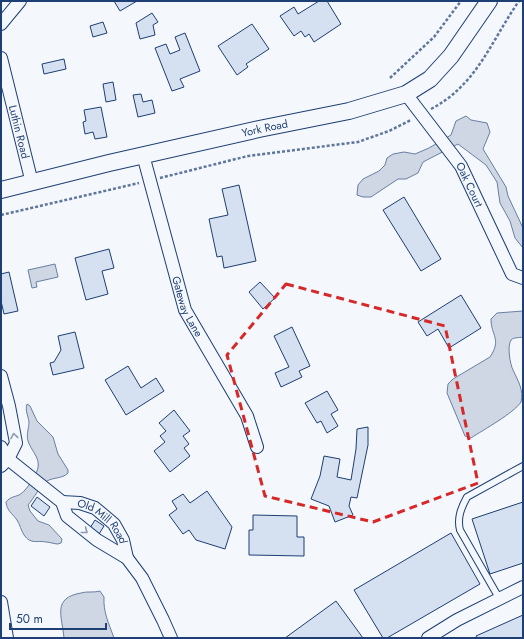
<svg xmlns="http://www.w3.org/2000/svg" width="524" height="639" font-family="Jost,sans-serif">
<rect width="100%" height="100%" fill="#f4f7fb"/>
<g fill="#cfd7e4" stroke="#687fa3">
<polygon points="466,116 471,120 487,123 490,132 483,149 506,187 508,196 523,228 523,248 515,238 510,221 500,203 497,182 486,165 458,144 423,162 418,173 406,179 398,179 371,197 363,197 357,195 358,185 363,179 379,171 385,165 387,158 393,154 404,152 415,154 429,148 451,135 456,121"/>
<polygon points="55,264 58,277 36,282 37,287 32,288 28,270"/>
<path d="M523,311v26c-4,1 -9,0 -12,3 -4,6 -1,24 2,30 5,11 11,20 8,32 -7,11 -38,28 -50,36l-6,-2 -18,-43 1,-9 5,-5 37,-22c12,-18 1,-21 1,-38l6,-6z"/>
<path d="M27,404l3,2 7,15 16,16 5,17 10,16v3c-6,6 -14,4 -21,8 -7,5 -13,17 -19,24l2,6 8,10 11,4 13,14 -1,4 -3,1c-4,0 -8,-2 -12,-2 -9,-2 -15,3 -22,-7 -3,-5 -4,-10 -7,-15 -5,-7 -10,-9 -11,-18 4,-5 8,-5 13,-7 6,-3 13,-14 16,-20 9,-15 -3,-22 -7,-34 -2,-7 1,-13 1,-19 -1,-7 -4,-11 -2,-18z"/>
<path d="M100,591l4,6c-1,15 5,27 10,41h-50c-2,-22 -12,-40 17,-45 6,-2 12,0 19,-2z"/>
</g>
<g fill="#d5e0f0" stroke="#1d3f73">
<polygon points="114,1 137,1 120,11"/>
<polygon points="319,1 327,1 341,24 314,42 309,34 305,37 301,31 294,36 280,16 294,7 298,14"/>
<polygon points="152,13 158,22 153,25 155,35 140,39 136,23"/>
<polygon points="103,22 107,33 93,37 90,26"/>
<polygon points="252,24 269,49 246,64 248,67 237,75 218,46"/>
<polygon points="185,33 200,71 180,79 184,87 172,91 155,48 166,44 170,54 180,50 175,37"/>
<polygon points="64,59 66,69 44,74 42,64"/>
<polygon points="113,82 116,100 106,102 103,84"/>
<polygon points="141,94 143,102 152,100 155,113 138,117 133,95"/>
<polygon points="101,107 107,137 95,139 93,132 85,134 83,122 86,121 84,110"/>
<polygon points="239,185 256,261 224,268 222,256 217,257 209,219 228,215 222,189"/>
<polygon points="404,197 441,259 421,271 383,210"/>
<polygon points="109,249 114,268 102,271 108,294 86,300 75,258"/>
<polygon points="9,272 18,311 4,314 1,301 1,274"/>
<polygon points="260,282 275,298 263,309 249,292"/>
<polygon points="461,295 481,328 449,348 438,329 427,336 418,322"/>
<polygon points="292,327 310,366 299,371 302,377 281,387 275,373 289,367 274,336"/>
<polygon points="75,332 84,368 53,375 50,363 54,362 61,350 58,336"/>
<polygon points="128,366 141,388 156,378 164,391 126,415 105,380"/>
<polygon points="327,391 338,410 331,414 338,426 327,433 321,421 317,423 305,403"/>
<polygon points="174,410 190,431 183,436 189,444 184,448 190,456 170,472 154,451 165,442 160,436 166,431 159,423"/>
<polygon points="368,427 368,445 357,498 351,497 349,506 353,515 335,522 329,506 311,499 320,476 324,456 340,459 337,477 351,480 356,449 357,429"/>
<polygon points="207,491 232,527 225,549 196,540 189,530 183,534 169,515 177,509 172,501 183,494 190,503"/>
<polygon points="37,497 50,507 44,516 31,506"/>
<polygon points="523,502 523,563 490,574 472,519"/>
<polygon points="253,515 297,516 297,537 304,537 304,556 249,555 249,530 253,530"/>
<polygon points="95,520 104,526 99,534 90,528"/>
<polygon points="451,533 480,584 387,638 383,638 354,590"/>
<polygon points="336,601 363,638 285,638"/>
<polygon points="523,615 523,638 477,638 476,636"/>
</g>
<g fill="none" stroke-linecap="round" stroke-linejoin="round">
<defs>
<path id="service" d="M499,598l-39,-68c-3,-12 1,-22 7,-33l56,-31"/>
<g id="minor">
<polyline points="1,24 20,1"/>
<path id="s1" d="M1,58l31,125"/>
<path id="s2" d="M406,94l55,72 51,108 11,4"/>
<path id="s3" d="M143,155l42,155 62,106 10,31"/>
<polyline points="1,376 9,406 16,443 8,459 1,447"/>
<polyline points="1,466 8,459 62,502 67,516 97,540 127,558 142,578 163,620 171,638"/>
<path id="s4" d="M62,502l18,1 15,5 19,16 9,16 4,18"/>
<polyline points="1,602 7,638"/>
<polyline points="428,638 457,620 523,587"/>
</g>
<g id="secondary">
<path id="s5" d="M1,190l108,-27 150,-34 90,-18 57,-17 24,-15 21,-23 38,-55"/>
</g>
</defs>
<use href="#service" stroke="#1d3f73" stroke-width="8"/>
<use href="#minor" stroke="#1d3f73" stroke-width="14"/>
<use href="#secondary" stroke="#1d3f73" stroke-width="18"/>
<g stroke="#5e769c" stroke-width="2.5" stroke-dasharray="3 2" stroke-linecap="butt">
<polyline points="390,78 434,37 461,1"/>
<path d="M431,109c46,-24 60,-68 88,-108"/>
<polyline points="160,178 248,156 358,142 389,131 411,120"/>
<polyline points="1,215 139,183"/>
</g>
<use href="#service" stroke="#f4f7fb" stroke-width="6"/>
<use href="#minor" stroke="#f4f7fb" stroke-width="12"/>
<use href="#secondary" stroke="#f4f7fb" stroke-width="16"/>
</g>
<defs><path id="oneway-chevron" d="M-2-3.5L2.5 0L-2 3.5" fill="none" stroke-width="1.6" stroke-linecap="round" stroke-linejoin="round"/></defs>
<g stroke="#889bb7">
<use href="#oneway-chevron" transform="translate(14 436) rotate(-99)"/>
<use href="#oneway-chevron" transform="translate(85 531) rotate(38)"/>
</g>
<path fill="none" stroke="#d62828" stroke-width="3" stroke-dasharray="8 5" stroke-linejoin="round" d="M286,284l159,42 33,157 -105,39 -108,-26 -38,-141z"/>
<g text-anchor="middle" stroke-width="3" stroke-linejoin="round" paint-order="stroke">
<g font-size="11" fill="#1d3f73" stroke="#f4f7fb">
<text dy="4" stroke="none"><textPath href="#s5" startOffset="271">York Road</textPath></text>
<text dy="4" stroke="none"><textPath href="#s1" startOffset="76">Luthin Road</textPath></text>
<text dy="4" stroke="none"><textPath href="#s2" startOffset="111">Oak Court</textPath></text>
<text dy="4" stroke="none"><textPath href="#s3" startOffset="158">Gateway Lane</textPath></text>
<text dy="4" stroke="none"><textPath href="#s4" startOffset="48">Old Mill Road</textPath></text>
</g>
</g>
<rect width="524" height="639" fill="none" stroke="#1d3f73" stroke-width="4"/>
<path d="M10 623v6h96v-6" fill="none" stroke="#1d3f73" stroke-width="2"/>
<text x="16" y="623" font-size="12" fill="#1d3f73" stroke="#f4f7fb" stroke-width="3" paint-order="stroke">50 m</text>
</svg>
